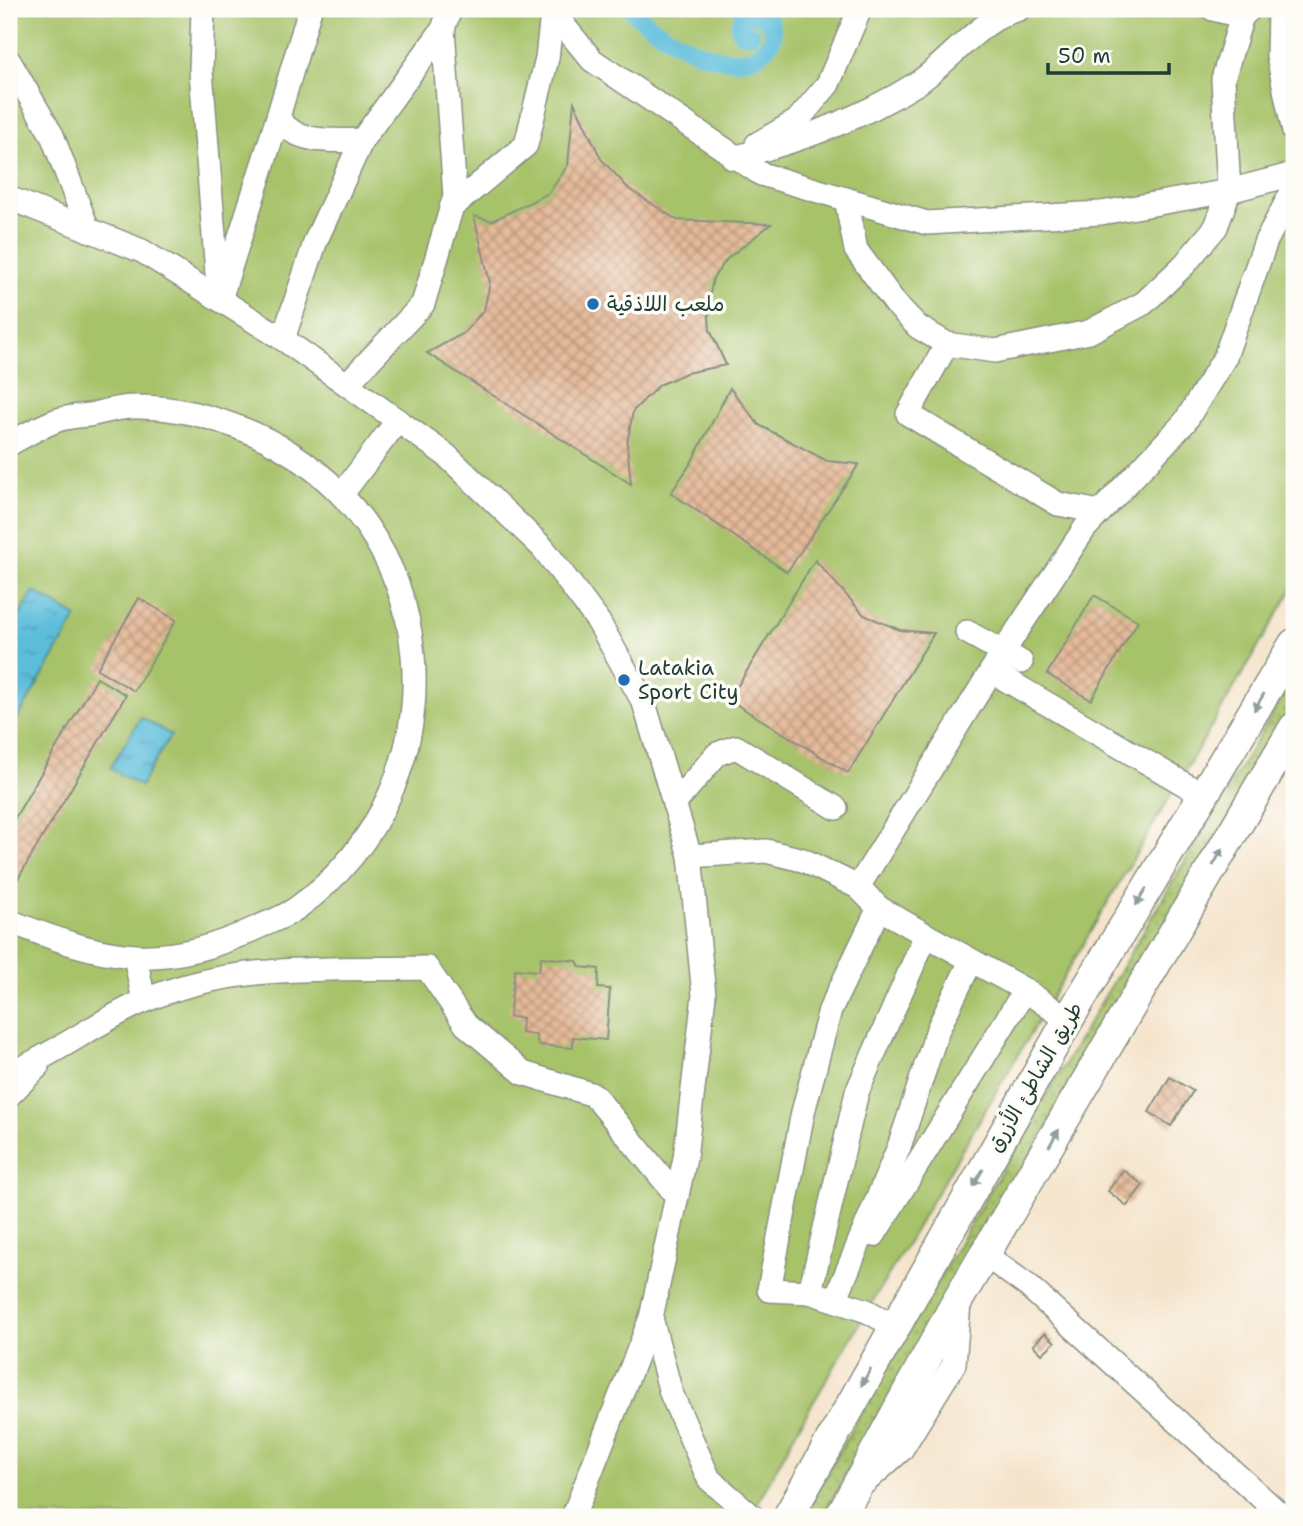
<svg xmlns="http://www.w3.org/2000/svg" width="1303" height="1526" font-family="'Shantell Sans','Playpen Sans Arabic',sans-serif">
<defs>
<pattern id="grass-dots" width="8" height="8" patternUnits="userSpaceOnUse" patternTransform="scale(1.75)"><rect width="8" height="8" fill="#a7c36a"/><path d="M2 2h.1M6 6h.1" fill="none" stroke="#87a058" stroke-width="1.8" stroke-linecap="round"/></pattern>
<pattern id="water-ripples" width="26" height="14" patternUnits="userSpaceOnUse" patternTransform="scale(1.75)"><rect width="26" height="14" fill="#5cbddb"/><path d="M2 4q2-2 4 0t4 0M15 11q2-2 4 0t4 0" fill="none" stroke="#4b9bb2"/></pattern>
<pattern id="building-cross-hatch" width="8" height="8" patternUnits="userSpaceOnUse" patternTransform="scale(1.75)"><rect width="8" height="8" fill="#e5b999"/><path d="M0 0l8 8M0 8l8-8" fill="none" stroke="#b9987e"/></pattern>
</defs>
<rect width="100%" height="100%" fill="#fdfcf7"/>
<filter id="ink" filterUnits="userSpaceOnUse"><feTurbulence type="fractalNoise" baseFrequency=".0143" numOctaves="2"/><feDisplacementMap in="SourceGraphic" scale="14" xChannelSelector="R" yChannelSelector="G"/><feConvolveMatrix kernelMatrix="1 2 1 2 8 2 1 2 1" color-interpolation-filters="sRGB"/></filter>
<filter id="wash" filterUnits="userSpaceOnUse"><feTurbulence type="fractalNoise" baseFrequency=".00686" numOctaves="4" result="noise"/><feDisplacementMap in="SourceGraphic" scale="28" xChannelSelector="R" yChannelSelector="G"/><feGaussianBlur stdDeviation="1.57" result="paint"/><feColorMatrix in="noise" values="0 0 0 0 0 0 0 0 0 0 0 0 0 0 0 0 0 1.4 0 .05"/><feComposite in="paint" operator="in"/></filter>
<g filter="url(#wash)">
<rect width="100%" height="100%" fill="#f5e4cc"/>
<polygon fill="url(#grass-dots)" stroke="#63804f" stroke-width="2" points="1294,677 1294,705 872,1427 823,1517 801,1517 990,1190"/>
<polygon fill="#a7c36a" stroke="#63804f" stroke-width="2" points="9,9 1294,9 1294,586 797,1430 750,1517 9,1517"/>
<g fill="url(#water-ripples)" stroke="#3e7d88" stroke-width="2">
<polygon points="34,591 77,617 16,721 9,717 9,635"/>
<polygon points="141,717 171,735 140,786 110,768"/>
</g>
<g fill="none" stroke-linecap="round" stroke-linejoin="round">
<path stroke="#5cbddb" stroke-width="18" d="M631,9c23,25 105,74 135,39 10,-11 8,-17 2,-29l-12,-5 -13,2 -4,11 3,7h9"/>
</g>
<g id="blocks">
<g fill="url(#building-cross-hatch)">
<polygon points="574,102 601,159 629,189 677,220 771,224 728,258 713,278 708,305 710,330 726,365 686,373 659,385 633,411 627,444 631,484 427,353 464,333 484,310 490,283 474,216 492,221 549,193 568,165"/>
<polygon points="730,388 759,425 827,461 859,464 787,572 671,493 691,463"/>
<polygon points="815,560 864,615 900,630 934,633 848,773 729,700"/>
<polygon points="1094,595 1138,621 1091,700 1047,674"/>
<polygon points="139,598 176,620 134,691 97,669"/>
<polygon points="97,678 126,695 9,894 9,828"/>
<polygon points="541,957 577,961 580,967 599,969 598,988 610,989 606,1040 573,1037 573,1048 538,1045 536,1035 521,1033 522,1018 509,1017 515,969 539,971"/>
<polygon points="1170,1077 1193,1091 1171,1126 1149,1112"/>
<polygon points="1123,1170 1143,1185 1127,1206 1108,1191"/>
<polygon points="1045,1333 1055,1342 1042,1354 1033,1345"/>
</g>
</g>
</g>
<g filter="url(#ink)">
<use href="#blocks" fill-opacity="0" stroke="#8a9080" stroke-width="2"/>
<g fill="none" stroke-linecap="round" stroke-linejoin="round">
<defs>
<g id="minor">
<polyline points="203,9 201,71 219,299"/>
<path d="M310,9l-32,108c15,27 56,24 84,23"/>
<polyline points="550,9 592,60 761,174 927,223 1101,213 1229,191 1294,174"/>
<polyline points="1213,9 1242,16"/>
<polyline points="1279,9 1278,56 1294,132"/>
<polyline points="9,61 52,135 88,230"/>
<polyline points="757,144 797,121 828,84 860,9"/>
<path d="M733,158c66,-17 125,-38 183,-74 33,-21 64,-66 103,-75"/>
<polyline points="9,198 142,251 283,339 446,455 543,548 598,621 644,703 690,856 704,995 685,1158 651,1318 573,1517"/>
<polyline points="846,199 856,250 895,303 918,327 947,344 995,351 1089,332 1144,303 1184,265 1216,227 1229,191 1223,79 1242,16 1250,9"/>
<polyline points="451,208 526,145 547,58 552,14"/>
<polyline points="223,290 278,117"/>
<polyline points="283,339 316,240 362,140 443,29 450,9"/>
<polyline points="947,344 908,414 1058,504 1100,512"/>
<polyline points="348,383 423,304 455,196 443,29"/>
<path d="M9,444c15,-8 30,-17 46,-23 10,-4 23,-5 34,-6 14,-3 30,-8 45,-8 40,-1 80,10 116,25 200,85 219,352 47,476 -12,9 -28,14 -41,20 -38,18 -78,30 -121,28 -46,-3 -85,-19 -126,-35"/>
<polyline points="342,494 398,420"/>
<polyline points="967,632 1021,662"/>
<polyline points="991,671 1203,795"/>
<polyline points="674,804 717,754 736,747 836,808"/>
<polyline points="690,856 766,851 803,860 858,887"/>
<polyline points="926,935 879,908 858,887 1003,652 1085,528 1185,422 1225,357 1266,241 1294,188"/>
<polyline points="135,956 144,1001"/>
<path d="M9,1074c48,-21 89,-53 135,-73 87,-39 190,-31 283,-33l39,57 57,48 71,22 83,101"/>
<polyline points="9,1095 37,1067"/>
<polyline points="874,1235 1025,990"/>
<polyline points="985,1255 1028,1286 1283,1517"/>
<polyline points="810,1292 769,1290 803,1112 830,1010 879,908"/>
<polyline points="836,1298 899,1147 938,1029 971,961"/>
<polyline points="651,1318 671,1393 709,1479 753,1517"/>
<polyline points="894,1326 867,1311 810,1292 857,1092 926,935 1025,990 1068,1020"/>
<polyline points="863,1484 901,1450 954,1364 959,1303"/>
</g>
<g id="major">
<polyline points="788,1517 1068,1020 1294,644"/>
<polyline points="840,1517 955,1305 1294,728"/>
</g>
</defs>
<use href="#minor" stroke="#8a9080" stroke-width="26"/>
<use href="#major" stroke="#8a9080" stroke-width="33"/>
<use href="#minor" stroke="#fff" stroke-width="23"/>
<use href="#major" stroke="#fff" stroke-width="30"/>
</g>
<defs><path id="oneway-solid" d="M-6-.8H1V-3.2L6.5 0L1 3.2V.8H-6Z" transform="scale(1.75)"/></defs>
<g fill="#8f9e9a">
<use href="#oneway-solid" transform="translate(1259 702) rotate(121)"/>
<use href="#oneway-solid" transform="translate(1218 857) rotate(-60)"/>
<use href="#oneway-solid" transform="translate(1141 897) rotate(121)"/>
<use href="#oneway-solid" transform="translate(1054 1138) rotate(-60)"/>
<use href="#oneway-solid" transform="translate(978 1178) rotate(120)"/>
<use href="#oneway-solid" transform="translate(866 1377) rotate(119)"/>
</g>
</g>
<g fill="#1f6fb2" stroke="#fdfcf7" stroke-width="2.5">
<circle cx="593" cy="304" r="7"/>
<circle cx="624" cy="680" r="7"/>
</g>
<g text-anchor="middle" stroke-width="7" stroke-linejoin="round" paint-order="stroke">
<g font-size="21" fill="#1f3d34" stroke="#fdfcf7" text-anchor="start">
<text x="607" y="311">ملعب اللاذقية</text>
<text x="638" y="675">Latakia<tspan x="638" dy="24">Sport City</tspan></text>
</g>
<g font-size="21" fill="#1f3d34" stroke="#fdfcf7">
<text transform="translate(1035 1077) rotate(-60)" y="7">طريق الشاطئ الأزرق</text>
</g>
</g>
<rect width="1303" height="1526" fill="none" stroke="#fdfcf7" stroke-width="35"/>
<path d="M1048 63v10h121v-10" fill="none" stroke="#1f3d34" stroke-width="3.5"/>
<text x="1058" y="63" font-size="21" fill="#1f3d34" stroke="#fdfcf7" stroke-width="5" paint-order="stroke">50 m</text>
</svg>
